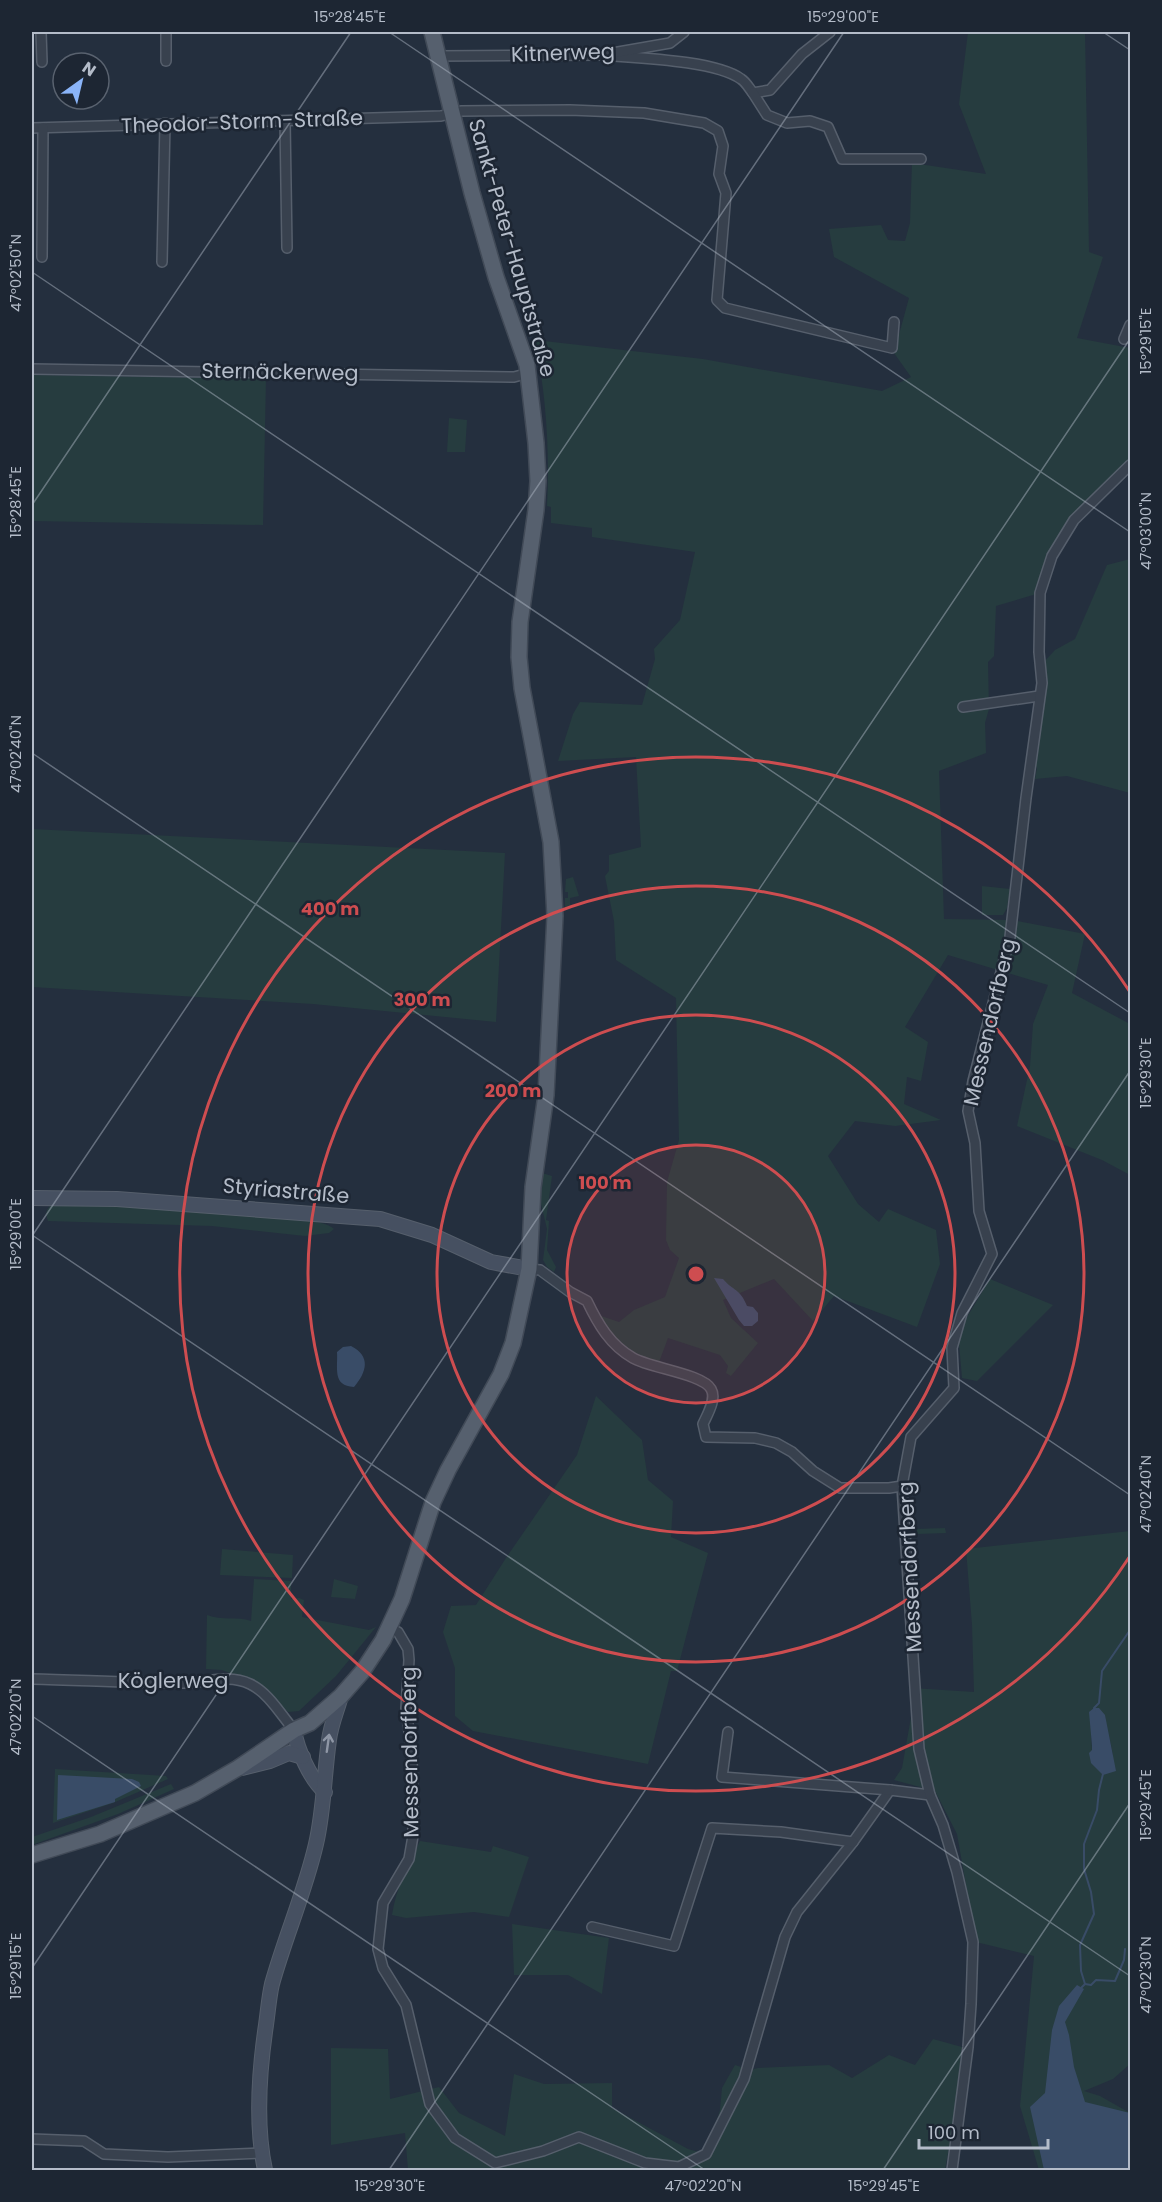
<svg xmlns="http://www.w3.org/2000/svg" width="1162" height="2202" font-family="Poppins,sans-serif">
<rect width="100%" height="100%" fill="#242f3e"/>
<g fill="#263c3f" fill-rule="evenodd">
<path d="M968,32h117l4,220 14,5 -26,81 53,10v117l-56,55 -34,73 -44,13 -2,50 -6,6 1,47 -4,14 1,30 -47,18 5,148 68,1 73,14 -13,59 58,31v151l-28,-15 -85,-34 13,-60 3,-42 15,-39 -100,-30 -43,72 23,15 -7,39 -14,-4 -3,27 37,16 -46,6 -40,-5 -27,35 30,48 21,18 9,-13 48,21 4,34 -23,63 -83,-31 -21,25 -39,-42 -51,21 8,18 27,25 -27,33 -5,-3 2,-7 -8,-11 -52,-17 -10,27 -16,4 -40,-31 -16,-27 33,11 15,-12 31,-13 14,-39 -9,-8 -4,-10 1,-58 12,-42 -3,-142 -60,-38 -2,-39 -9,-45 4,-5v-16l32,-8 -5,-90 -78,4 15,-47 7,-12 62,3 13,-46 -1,-10 26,-29 15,-68 -103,-15v-9l-41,-5v-16l-4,-1c3,-55 -1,-112 -12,-166l168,19 179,32 29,-14 -17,-24 15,-55 -75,-41 -5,-28 52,-4 7,15 17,1 5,-18 2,-60 74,11 -27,-70z"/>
<polygon points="32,375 266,379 263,525 32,521"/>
<polygon points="449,418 467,420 465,452 447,452"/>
<polygon points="1130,559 1130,793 1067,776 1035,779 1037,768 1031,756 1044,662 1055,650 1075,639 1107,565"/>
<polygon points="32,829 505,853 496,1022 313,1004 32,987"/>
<polygon points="573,877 579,896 570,898 570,908 565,910 565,898 568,898 568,892 565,892 566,879"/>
<polygon points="982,886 1010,889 1007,908 1003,915 982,915"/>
<polygon points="542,1173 552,1176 546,1220 549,1221 547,1250 556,1267 554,1272 547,1267 543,1260 547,1229 540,1200"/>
<path d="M77,1204c34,1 242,7 257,25l-5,4 -24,3 -93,-10 -164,-5c-2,-6 -3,-10 2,-15z"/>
<polygon points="990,1279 1053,1305 977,1381 962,1378 958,1332"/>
<polygon points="596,1396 642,1440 648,1480 673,1501 671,1537 708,1553 677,1671 671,1671 648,1764 473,1731 455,1716 455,1668 443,1632 451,1606 476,1605 506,1558 577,1455"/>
<polygon points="945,1528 946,1533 916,1534 916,1529"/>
<path d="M1130,1531v533l-17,15 -29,12 16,5 30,17v57h-91l-19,-64 14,-150 -58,-14 -19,-108 -22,-43 -41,-11 8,-12 11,-62 -1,-18 62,4 -2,-67 -6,-76zM1105,1715c1,17 9,32 8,49l-21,-14 -1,-15z"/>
<polygon points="222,1549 293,1555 292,1578 220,1575"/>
<path d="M254,1579l37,2v18l8,-1 5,2 -2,17 67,13 7,-3 -40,49 -37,35 -11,1 -26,-27 -40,-15 -16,-1 1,-54c15,6 30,1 44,6z"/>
<polygon points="334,1579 358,1586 355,1599 331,1597"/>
<polygon points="55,1769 166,1776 168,1779 113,1803 53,1823"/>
<polygon points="171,1784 174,1789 118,1814 32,1845 32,1837 91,1817"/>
<path d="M420,1841l71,11 2,-6 36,11 -20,60 -35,-5 -68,6 -14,-3c4,-27 16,-50 28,-74z"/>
<polygon points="512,1924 609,1938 602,1994 568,1975 514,1975"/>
<polygon points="933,2039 962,2047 957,2101 945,2170 408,2170 405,2133 331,2145 331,2048 388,2049 390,2099 439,2087 459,2113 505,2136 514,2074 544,2084 612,2083 612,2108 688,2149 706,2154 720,2110 722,2088 735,2065 750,2070 758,2068 829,2065 852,2078 889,2055 915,2065"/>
</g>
<g fill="#394c67">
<path d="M714,1278l9,1c10,12 17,9 24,27l6,1 5,6v8l-6,5h-8l-5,-6z"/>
<path d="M351,1346c20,10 16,26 3,41 -22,-1 -16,-19 -17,-35l6,-5z"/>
<polygon points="1094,1708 1099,1708 1105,1715 1116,1771 1103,1775 1091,1763 1089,1753 1092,1750 1092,1746 1089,1712"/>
<polygon points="58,1775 132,1779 139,1782 141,1786 115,1799 115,1802 57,1820"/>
<polygon points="1077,1985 1084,1989 1065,2022 1069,2035 1074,2067 1085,2102 1130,2113 1130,2170 1044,2170 1030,2107 1045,2093 1052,2030 1059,2006"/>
</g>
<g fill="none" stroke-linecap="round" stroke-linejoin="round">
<g stroke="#394c67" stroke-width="2">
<polyline points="1095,1711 1094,1708 1099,1703 1102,1671 1130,1630"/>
<polyline points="1085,1984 1091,1985 1096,1980 1115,1981 1124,1960 1125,1949"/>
<polyline points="1080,1989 1085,1984 1081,1971 1080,1945 1094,1914 1091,1892 1084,1869 1084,1844 1097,1810 1099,1790 1103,1774"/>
</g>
<defs>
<g id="street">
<polyline points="41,32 42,62"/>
<polyline points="166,32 166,61"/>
<path d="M601,55c34,3 114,5 140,24 5,3 8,9 12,14l17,-3 32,-36 28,-22"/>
<polyline points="438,56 601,55 670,43 684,32"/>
<polyline points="753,93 767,115 787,123 810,121 828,127 842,159 921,159"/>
<polyline points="285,121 287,248"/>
<polyline points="32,128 441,116 461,111 570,110 644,113 704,123 718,131 723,146 719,174 726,193 717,300 725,308 892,348 894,322"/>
<polyline points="42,257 43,128"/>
<polyline points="162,262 165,123"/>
<polyline points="1124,339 1130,325"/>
<polyline points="32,369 514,377 529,373"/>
<polyline points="963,707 1039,696"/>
<path d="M529,1269l11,1 30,22 17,9c11,23 23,44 46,57 17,10 70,16 78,31 6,10 -4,26 -8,35l3,13 49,1 21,5 16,9 21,19 27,17h49l13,-2"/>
<polyline points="389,1628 398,1632 408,1649 409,1660 406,1708 412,1755 413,1836 409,1859 383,1903 378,1949 383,1968 406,2005 430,2104 455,2138 495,2163 543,2151 579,2137 645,2163 679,2167 706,2154 744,2079 785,1937 797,1912 853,1842 890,1790 930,1795"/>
<path d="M32,1679c48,1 97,4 146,4 24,1 49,-10 72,1 19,9 31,31 44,46"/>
<polyline points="728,1732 722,1777 890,1790"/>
<polyline points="592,1927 674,1946 712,1828 781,1832 853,1842"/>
<polyline points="32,2139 84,2141 104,2154 168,2157 261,2153"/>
<polyline points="952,2170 968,2047 971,2004 973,1942 957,1872 943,1825 930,1795 919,1749 902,1486 911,1437 954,1388 952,1348 962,1313 992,1254 979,1211 975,1143 968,1111 973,1081 1010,937 1026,798 1042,683 1039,652 1040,593 1052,556 1074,520 1130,465"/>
</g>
<g id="secondary">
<polyline points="32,1198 117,1199 380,1219 432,1235 491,1262 529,1269"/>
<path d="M294,1730c3,19 16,49 31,62"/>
<polyline points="242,1768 270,1761 289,1753 303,1757"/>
<path d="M265,2170c-10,-47 -6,-98 1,-145 2,-14 3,-28 6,-41 13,-47 33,-92 44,-140 8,-34 8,-69 13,-104 2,-16 8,-29 12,-44"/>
</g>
<polyline id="primary" points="32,1855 100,1834 195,1793 238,1768 294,1730 310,1723 341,1696 362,1672 383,1640 402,1599 433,1502 448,1470 501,1374 513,1343 529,1269 533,1187 546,1095 555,916 551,842 522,688 519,657 520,622 536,510 538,481 536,443 527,365 496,277 472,193 432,32"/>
</defs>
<use href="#street" stroke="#565f6c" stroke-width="12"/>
<use href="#secondary" stroke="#565f6c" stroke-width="16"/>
<use href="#primary" stroke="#414a57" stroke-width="18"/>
<use href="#street" stroke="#38414e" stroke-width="9"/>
<use href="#secondary" stroke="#465061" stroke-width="14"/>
<use href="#primary" stroke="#56606e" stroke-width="15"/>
</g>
<defs><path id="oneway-shaft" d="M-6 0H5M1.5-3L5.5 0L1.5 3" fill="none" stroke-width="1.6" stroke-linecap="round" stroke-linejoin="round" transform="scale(1.5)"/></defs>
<use stroke="#8e96a5" href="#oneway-shaft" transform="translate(328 1743) rotate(-82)"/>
<path fill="none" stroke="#b4bcc9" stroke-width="1.5" stroke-opacity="0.45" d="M389,32l741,500M1103,32l27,18M32,272l1098,741M32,505l319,-473M32,753l1098,742M32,1235l1098,741M32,1236l812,-1204M32,1716l673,454M32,1968l1098,-1629M389,2170l741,-1099M883,2170l247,-367"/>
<circle cx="696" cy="1274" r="129" fill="#ce4d50" fill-opacity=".12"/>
<g fill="none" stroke="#ce4d50" stroke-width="3">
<circle cx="696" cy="1274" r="129"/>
<circle cx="696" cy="1274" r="259"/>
<circle cx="696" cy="1274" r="388"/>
<path d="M1130 1556A517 517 0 1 1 1130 992"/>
</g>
<g text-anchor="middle" stroke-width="5" stroke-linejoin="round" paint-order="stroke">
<g font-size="21" fill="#b4bcc9" stroke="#1d2633">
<text transform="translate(563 53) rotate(-2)" y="7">Kitnerweg</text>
<text transform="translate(242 122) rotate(-2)" y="7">Theodor-Storm-Straße</text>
<text transform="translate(512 248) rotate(74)" y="7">Sankt-Peter-Hauptstraße</text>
<text transform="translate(280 372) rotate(1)" y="7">Sternäckerweg</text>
<text transform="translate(990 1022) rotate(-77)" y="7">Messendorfberg</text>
<text transform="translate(286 1191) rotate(5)" y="7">Styriastraße</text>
<text transform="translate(910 1567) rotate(-93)" y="7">Messendorfberg</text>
<text x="173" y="1688">Köglerweg</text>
<text transform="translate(410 1752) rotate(-91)" y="7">Messendorfberg</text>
</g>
</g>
<circle cx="696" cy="1274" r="9" fill="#ce4d50" stroke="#1d2633" stroke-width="3"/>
<g font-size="18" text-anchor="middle" font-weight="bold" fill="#ce4d50" stroke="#1d2633" stroke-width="5" stroke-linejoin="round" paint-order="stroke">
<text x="330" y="915">400 m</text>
<text x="422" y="1006">300 m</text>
<text x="513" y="1097">200 m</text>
<text x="605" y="1189">100 m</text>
</g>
<rect width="1162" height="2202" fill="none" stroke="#1d2633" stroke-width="66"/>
<g transform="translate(81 81) rotate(34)"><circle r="28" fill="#1d2633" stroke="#59626f" stroke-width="1.5"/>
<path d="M0-4.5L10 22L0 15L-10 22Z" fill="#8ab4f8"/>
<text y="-9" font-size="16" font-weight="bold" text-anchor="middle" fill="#b4bcc9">N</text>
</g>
<path d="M919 2139v9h129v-9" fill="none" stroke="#b4bcc9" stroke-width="3"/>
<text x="928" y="2139" font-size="18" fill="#b4bcc9" stroke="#1d2633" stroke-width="4.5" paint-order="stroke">100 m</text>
<rect x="33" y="33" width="1096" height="2136" fill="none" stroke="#b4bcc9" stroke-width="2"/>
<g font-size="15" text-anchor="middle" fill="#b4bcc9">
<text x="350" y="22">15°28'45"E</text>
<text x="843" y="22">15°29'00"E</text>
<text transform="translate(16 273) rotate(-90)" y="5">47°02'50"N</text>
<text transform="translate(1146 341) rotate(-90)" y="5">15°29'15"E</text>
<text transform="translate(16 502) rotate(-90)" y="5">15°28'45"E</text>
<text transform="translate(1146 531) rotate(-90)" y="5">47°03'00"N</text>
<text transform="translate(16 754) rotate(-90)" y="5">47°02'40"N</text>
<text transform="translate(1146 1073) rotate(-90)" y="5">15°29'30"E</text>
<text transform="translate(16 1234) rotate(-90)" y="5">15°29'00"E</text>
<text transform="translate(1146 1494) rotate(-90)" y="5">47°02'40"N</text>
<text transform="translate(16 1717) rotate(-90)" y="5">47°02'20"N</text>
<text transform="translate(1146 1805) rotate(-90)" y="5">15°29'45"E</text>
<text transform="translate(16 1966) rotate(-90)" y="5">15°29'15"E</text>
<text transform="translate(1146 1975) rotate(-90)" y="5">47°02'30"N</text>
<text x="390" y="2191">15°29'30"E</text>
<text x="703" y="2191">47°02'20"N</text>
<text x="884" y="2191">15°29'45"E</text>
</g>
</svg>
